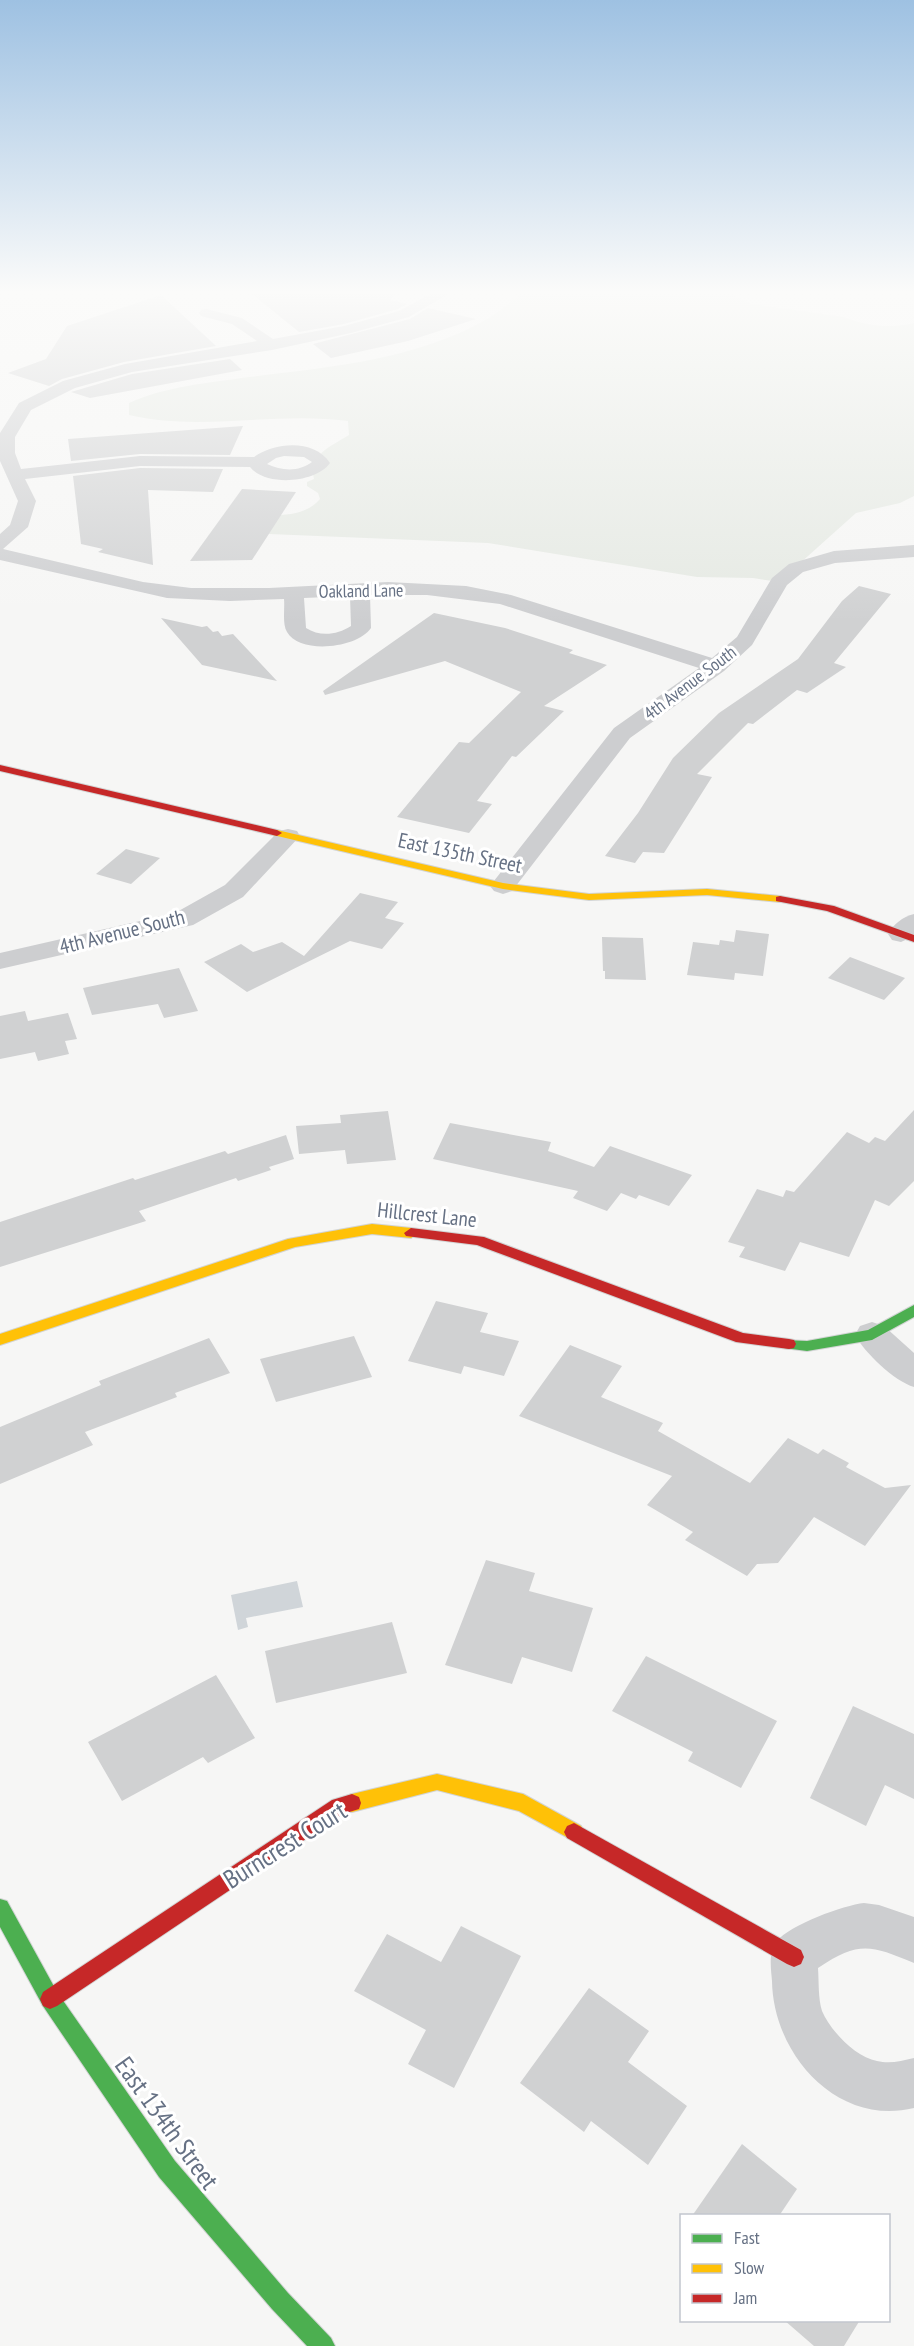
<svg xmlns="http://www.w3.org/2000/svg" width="914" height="2346" font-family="'PT Sans Narrow',sans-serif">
<rect width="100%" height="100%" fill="#f6f6f5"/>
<path fill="#e5e9e3" d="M522,293h203l27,11 92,13c23,9 46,12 70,6v173l-14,7 -44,10 -77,69 -26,-4 -56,-1 -209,-34 -219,-9 -23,-3 8,-16c23,0 50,3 66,-16l-2,-6 -11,-7v-4l7,-3c-7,-24 18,-33 35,-44l-1,-14c-73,-10 -147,11 -219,-6v-12c38,-17 79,-20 120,-26 81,-10 168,-17 240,-59 11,-7 22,-17 33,-25z"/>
<polygon fill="#d0d5d9" points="297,1581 303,1607 246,1618 248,1627 238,1630 231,1595"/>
<g fill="#d0d1d2">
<polygon points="251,293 398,293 390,300 407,304 398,309 344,324 299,332"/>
<polygon points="161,295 216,346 124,362 62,379 49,386 8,373 46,359 67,326"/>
<polygon points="428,308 476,319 408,341 331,358 313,344 410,319"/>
<polygon points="230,359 242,370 90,398 71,392 132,374"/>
<polygon points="243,426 230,455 140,454 71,461 68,439"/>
<polygon points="140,468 223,469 213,492 148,490 153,565 98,552 103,549 81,544 73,476"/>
<polygon points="242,489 296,492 252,560 190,561"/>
<polygon points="859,586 891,594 834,663 846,667 807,693 797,690 753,724 748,723 697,774 712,777 664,853 643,852 635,863 605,856 638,813 673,758 719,713 798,659 842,601"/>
<polygon points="434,613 505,628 573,650 569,653 607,665 544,706 564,711 516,757 512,756 477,801 492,804 469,833 397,817 459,742 469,743 521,692 445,661 325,695 323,691"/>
<polygon points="161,618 202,627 207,626 213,632 218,631 222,636 233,634 277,681 202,665"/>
<polygon points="126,849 160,858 131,884 96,874"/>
<polygon points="360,893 398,902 385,918 404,923 382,949 350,941 247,992 204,962 241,944 253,952 282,942 304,956"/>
<polygon points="736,930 769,934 763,976 735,973 734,980 687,975 693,942 719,945 720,940 734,942"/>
<polygon points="602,937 643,938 646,980 605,979 605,971 603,971"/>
<polygon points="850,957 905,978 884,1000 828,978"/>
<polygon points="179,968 198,1011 164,1018 158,1004 92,1015 83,988"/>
<polygon points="25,1011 28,1021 68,1013 77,1039 65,1041 69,1054 38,1061 35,1052 0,1059 0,1016"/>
<polygon points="914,1110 914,1181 889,1206 875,1200 849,1257 800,1242 785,1271 739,1257 745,1247 728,1242 757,1189 783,1197 786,1190 794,1192 847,1132 869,1143 875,1137 885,1141"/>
<polygon points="388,1111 396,1160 347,1164 345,1150 299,1154 296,1126 341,1123 340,1115"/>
<polygon points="450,1123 551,1142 548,1151 594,1167 610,1146 692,1175 669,1206 639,1195 636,1199 621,1193 607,1211 573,1198 578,1191 433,1159"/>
<polygon points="286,1135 294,1159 269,1167 271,1170 238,1181 236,1178 139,1211 146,1221 0,1267 0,1222 133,1178 135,1180 225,1151 228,1154"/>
<polygon points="436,1301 488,1313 480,1332 519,1341 504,1376 464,1366 461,1374 408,1361"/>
<polygon points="354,1336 372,1377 276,1402 260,1359"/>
<polygon points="209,1338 230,1373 175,1393 177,1397 85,1432 93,1445 0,1484 0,1427 101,1385 99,1381"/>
<polygon points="570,1345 622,1366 601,1397 663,1423 658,1431 750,1483 788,1438 818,1454 823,1449 849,1463 846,1467 885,1488 911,1485 865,1546 814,1517 778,1563 757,1564 747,1576 685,1540 693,1532 647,1505 672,1476 519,1416"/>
<polygon points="486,1560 535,1573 529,1591 593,1608 572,1672 522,1657 512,1684 445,1665"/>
<polygon points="392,1622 407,1673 276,1703 265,1651"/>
<polygon points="646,1656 777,1721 741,1788 688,1761 693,1752 612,1711"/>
<polygon points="216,1675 255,1738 208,1763 203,1757 122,1801 88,1742"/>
<polygon points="853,1706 914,1734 914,1799 885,1785 866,1826 810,1798"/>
<polygon points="461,1926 521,1956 454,2088 408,2064 426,2030 354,1991 387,1934 441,1962"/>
<polygon points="589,1988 649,2031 628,2062 687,2106 648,2165 591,2121 584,2132 520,2083"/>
<polygon points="742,2144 797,2189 779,2216 692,2216"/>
<polygon points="784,2320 860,2320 844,2346 814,2346"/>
</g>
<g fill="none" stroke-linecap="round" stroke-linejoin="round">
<defs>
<g id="fast">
<polygon points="914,1305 914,1317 872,1340 807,1351 784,1348 782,1344 784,1340 807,1341 868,1330"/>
<polygon points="0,1899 7,1901 57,1992 175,2161 288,2293 331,2338 335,2346 307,2346 272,2309 159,2177 43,2006 0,1927"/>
</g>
<g id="slow">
<polygon points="277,830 503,883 589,894 707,889 780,896 786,899 780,902 707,895 589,900 503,889 273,835 272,833"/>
<polygon points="372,1224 411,1228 418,1233 411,1238 372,1234 295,1247 0,1345 0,1334 288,1239"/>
<polygon points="437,1774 523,1794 581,1826 584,1832 581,1838 574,1841 519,1811 437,1790 352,1812 345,1809 343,1803 345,1797 352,1794"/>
</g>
<g id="jam">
<polygon points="0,765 277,830 282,833 277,836 0,771"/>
<polygon points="780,896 834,906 914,935 914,942 827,911 776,901 776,897"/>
<polygon points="411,1228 484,1237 743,1333 789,1339 794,1340 796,1344 794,1348 789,1349 736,1342 477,1245 406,1236 404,1233"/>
<polygon points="352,1794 359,1797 361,1803 359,1809 343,1814 57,2006 50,2009 43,2006 40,1999 43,1992 332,1800"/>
<polygon points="574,1823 801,1950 804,1957 801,1964 794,1967 787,1964 567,1838 564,1832 567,1826"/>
</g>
</defs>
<use href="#fast" stroke="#d2d4d4" stroke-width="2"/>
<use href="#slow" stroke="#d2d4d4" stroke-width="2"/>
<use href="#jam" stroke="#d2d4d4" stroke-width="2"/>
<g fill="#cdced0" fill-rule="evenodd">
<path d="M432,293h18l-41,24 -58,16 -79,17 -140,22 -57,16 -44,22 -16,27v16l6,16 119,-13 114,1c22,-15 60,-18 76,6 -14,20 -64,24 -80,4l-110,-1 -115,13 11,22 -8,26 -25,22 140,33 48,6h78l119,-6 78,4 45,9 201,63 25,-21 35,-59 17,-14 45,-13 80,-6v12l-79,6 -32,9 -16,13 -35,60 -28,26 -94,67 -118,153 -9,3 -9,-3 -4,-5 124,-158 85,-60 -199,-64 -73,-9h-57l1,33c-13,20 -71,27 -84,4 -5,-8 -2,-24 -3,-33l-54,2 -63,-3 -167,-38v-26l10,-9 8,-24 -18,-40v-28l19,-30 44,-22 62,-17 132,-23 -25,-17 -31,-8 -2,-3 2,-3 5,-1 36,9 31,21 71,-13 55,-15zM284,456l20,1 8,5c-13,10 -30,9 -45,2l9,-6zM350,596l1,30c-14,9 -31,11 -45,2l-2,-30z"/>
<polygon points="288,829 297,831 300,836 243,897 193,925 0,969 0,953 175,913 225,885 279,831"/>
<path d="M914,914v22l-13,6 -9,-2 -4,-6c6,-10 14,-17 26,-20z"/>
<path d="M872,1322l12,4 30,27v34c-20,-6 -49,-34 -59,-52l5,-9z"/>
<path d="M864,1903l15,2 35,12v46c-44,-18 -55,-22 -96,5 1,14 0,30 4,43 8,19 33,46 55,50 13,3 24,0 37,-3v50c-77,19 -141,-54 -142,-127 -1,-13 -4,-29 5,-40 13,-16 67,-36 87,-38z"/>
</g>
<use href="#fast" fill="#4caf50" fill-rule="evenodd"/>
<use href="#slow" fill="#ffc107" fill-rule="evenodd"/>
<use href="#jam" fill="#c62828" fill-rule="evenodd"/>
</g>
<linearGradient id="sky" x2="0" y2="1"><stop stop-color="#9ec1e2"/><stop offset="0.47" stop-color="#fbfbfa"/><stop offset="1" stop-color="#fbfbfa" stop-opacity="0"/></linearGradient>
<rect width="914" height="622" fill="url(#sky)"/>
<g text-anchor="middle" stroke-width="6" stroke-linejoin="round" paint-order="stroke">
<g font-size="18" fill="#667184" stroke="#fff">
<text transform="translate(361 591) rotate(-1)" y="6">Oakland Lane</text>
<text transform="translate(690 683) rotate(-37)" y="6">4th Avenue South</text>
</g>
<g font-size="21" fill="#667184" stroke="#fff">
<text transform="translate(460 853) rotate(12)" y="7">East 135th Street</text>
<text transform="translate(122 932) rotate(-14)" y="7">4th Avenue South</text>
<text transform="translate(427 1215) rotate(6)" y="7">Hillcrest Lane</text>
</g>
<g font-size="26" fill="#667184" stroke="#fff">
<text transform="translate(285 1845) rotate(-32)" y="9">Burncrest Court</text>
<text transform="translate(167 2123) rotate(54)" y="9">East 134th Street</text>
</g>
</g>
<rect x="680" y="2214" width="210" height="108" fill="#ffffff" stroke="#c2c6ce" stroke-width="1.5"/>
<rect x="692" y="2234" width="30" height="9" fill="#4caf50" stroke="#c2c6ce" stroke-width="1.5"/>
<text x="734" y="2244" font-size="18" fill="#667184">Fast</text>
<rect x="692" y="2264" width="30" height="9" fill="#ffc107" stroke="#c2c6ce" stroke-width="1.5"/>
<text x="734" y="2274" font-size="18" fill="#667184">Slow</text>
<rect x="692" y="2294" width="30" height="9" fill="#c62828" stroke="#c2c6ce" stroke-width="1.5"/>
<text x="734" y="2304" font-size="18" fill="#667184">Jam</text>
</svg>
